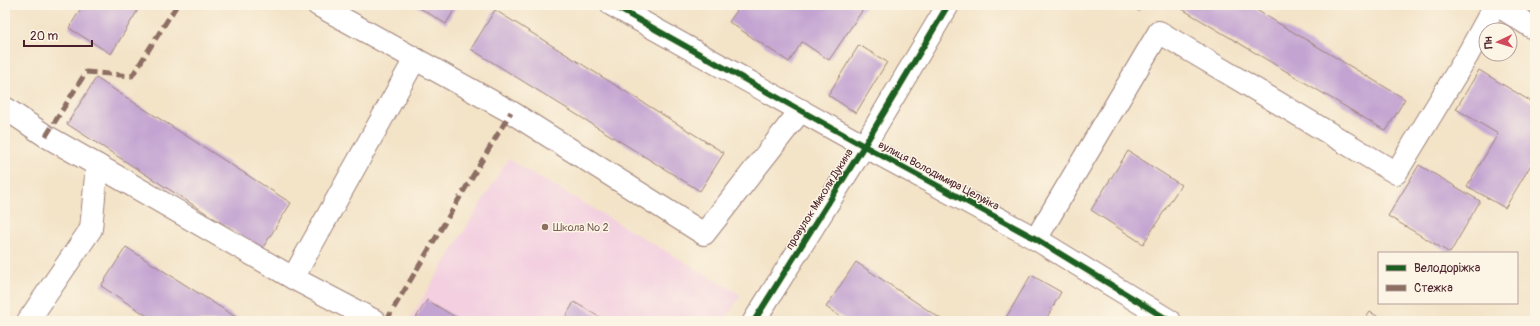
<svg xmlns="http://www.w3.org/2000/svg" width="1540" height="326" font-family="Pangolin,sans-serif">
<rect width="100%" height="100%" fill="#fcf5e5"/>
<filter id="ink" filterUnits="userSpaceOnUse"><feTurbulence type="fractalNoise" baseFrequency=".025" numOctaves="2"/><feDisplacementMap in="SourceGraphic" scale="8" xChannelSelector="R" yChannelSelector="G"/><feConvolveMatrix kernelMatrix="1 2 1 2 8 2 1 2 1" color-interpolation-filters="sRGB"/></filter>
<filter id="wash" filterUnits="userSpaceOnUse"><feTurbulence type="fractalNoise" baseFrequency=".012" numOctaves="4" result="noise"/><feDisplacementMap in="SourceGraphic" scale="16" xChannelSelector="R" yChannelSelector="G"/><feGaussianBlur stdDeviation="0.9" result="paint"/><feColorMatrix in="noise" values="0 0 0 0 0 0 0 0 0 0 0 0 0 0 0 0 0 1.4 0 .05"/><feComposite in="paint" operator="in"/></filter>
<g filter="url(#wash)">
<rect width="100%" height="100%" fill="#f3e3c7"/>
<polygon fill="#f3cfe0" points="508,159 741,295 724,321 409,321"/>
<g id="blocks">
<g fill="#c2a3d1">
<polygon points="83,5 141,5 111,54 69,28"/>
<polygon points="415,5 457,5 446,24"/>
<polygon points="741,5 866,5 829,60 802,42 789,62 729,22"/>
<polygon points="1129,5 1143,5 1139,11"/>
<polygon points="1184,5 1248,5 1405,99 1386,131 1182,9"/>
<polygon points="495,10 724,153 700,191 471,49"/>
<polygon points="859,45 887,62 856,113 828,95"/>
<polygon points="1479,70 1535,104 1535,158 1505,208 1467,186 1498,134 1456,109"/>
<polygon points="96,78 291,203 262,249 67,124"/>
<polygon points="1128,151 1181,185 1143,244 1091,210"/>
<polygon points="1419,165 1480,201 1450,253 1388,216"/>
<polygon points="126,247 242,321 155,321 101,286"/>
<polygon points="856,262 944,321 847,321 826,307"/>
<polygon points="1031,275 1061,292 1045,321 1004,321"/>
<polygon points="427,300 462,321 414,321"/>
<polygon points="574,302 606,321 563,321"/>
<polygon points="1370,312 1385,321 1364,321"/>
</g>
</g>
</g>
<g filter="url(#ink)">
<use href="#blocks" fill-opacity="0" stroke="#9e8179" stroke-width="1"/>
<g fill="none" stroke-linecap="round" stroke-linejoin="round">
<defs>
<g id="minor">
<polyline points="318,5 511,112 704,234 801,110"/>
<polyline points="612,5 864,146 1036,239 1170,321"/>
<polyline points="1497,5 1535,29"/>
<polyline points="5,108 46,136 97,165 91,229 28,321"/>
<polyline points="97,165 293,278 375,321"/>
<polyline points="1036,239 1159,32 1396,173 1467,56 1495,5"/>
<polyline points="293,278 415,59"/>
<polyline points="754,321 864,146 948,5"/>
</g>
</defs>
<use href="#minor" stroke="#9e8179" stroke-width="24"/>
<use href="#minor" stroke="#fff" stroke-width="22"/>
<g stroke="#8d6e63" stroke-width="5" stroke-dasharray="10 5" stroke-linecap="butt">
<polyline points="46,136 86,72 132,76 177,5"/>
<polyline points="386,321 511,112"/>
</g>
<defs>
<g id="cycleway">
<polyline points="612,5 864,146 1036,239 1170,321"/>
<polyline points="754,321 864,146 948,5"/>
</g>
</defs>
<use href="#cycleway" stroke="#fcf5e5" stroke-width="8"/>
<use href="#cycleway" stroke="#1b5e20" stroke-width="6"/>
</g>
</g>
<circle fill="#8d6e63" stroke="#fcf5e5" stroke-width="1.5" cx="545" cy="227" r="4"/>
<g text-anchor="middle" stroke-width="3" stroke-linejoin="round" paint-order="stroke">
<g font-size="11" fill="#4a1f2b" stroke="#fcf5e5">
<text transform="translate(939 175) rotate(28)" y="4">вулиця Володимира Целуйка</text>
<text transform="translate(819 199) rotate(-58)" y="4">провулок Миколи Дукина</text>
</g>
<g font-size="11" fill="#785e54" stroke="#fcf5e5" text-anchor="start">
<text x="553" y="231">Школа № 2</text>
</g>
</g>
<rect width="1540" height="326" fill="none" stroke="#fcf5e5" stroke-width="20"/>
<rect x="1378" y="252" width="140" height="52" fill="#fcf5e5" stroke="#b59f9b"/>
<rect x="1386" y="265" width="20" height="6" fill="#1b5e20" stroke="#b59f9b"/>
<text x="1414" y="272" font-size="12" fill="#4a1f2b">Велодоріжка</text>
<rect x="1386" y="285" width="20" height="6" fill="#8d6e63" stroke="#b59f9b"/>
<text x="1414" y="292" font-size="12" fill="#4a1f2b">Стежка</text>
<g transform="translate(1498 42) rotate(266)"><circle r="19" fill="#fcf5e5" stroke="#b59f9b"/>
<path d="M0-3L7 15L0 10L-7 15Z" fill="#d1495b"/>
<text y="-6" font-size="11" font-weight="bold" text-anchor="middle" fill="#4a1f2b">Пн</text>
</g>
<path d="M24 40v6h68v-6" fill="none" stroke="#4a1f2b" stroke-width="2"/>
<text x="30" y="40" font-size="12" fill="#4a1f2b" stroke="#fcf5e5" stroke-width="3" paint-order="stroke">20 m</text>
</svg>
